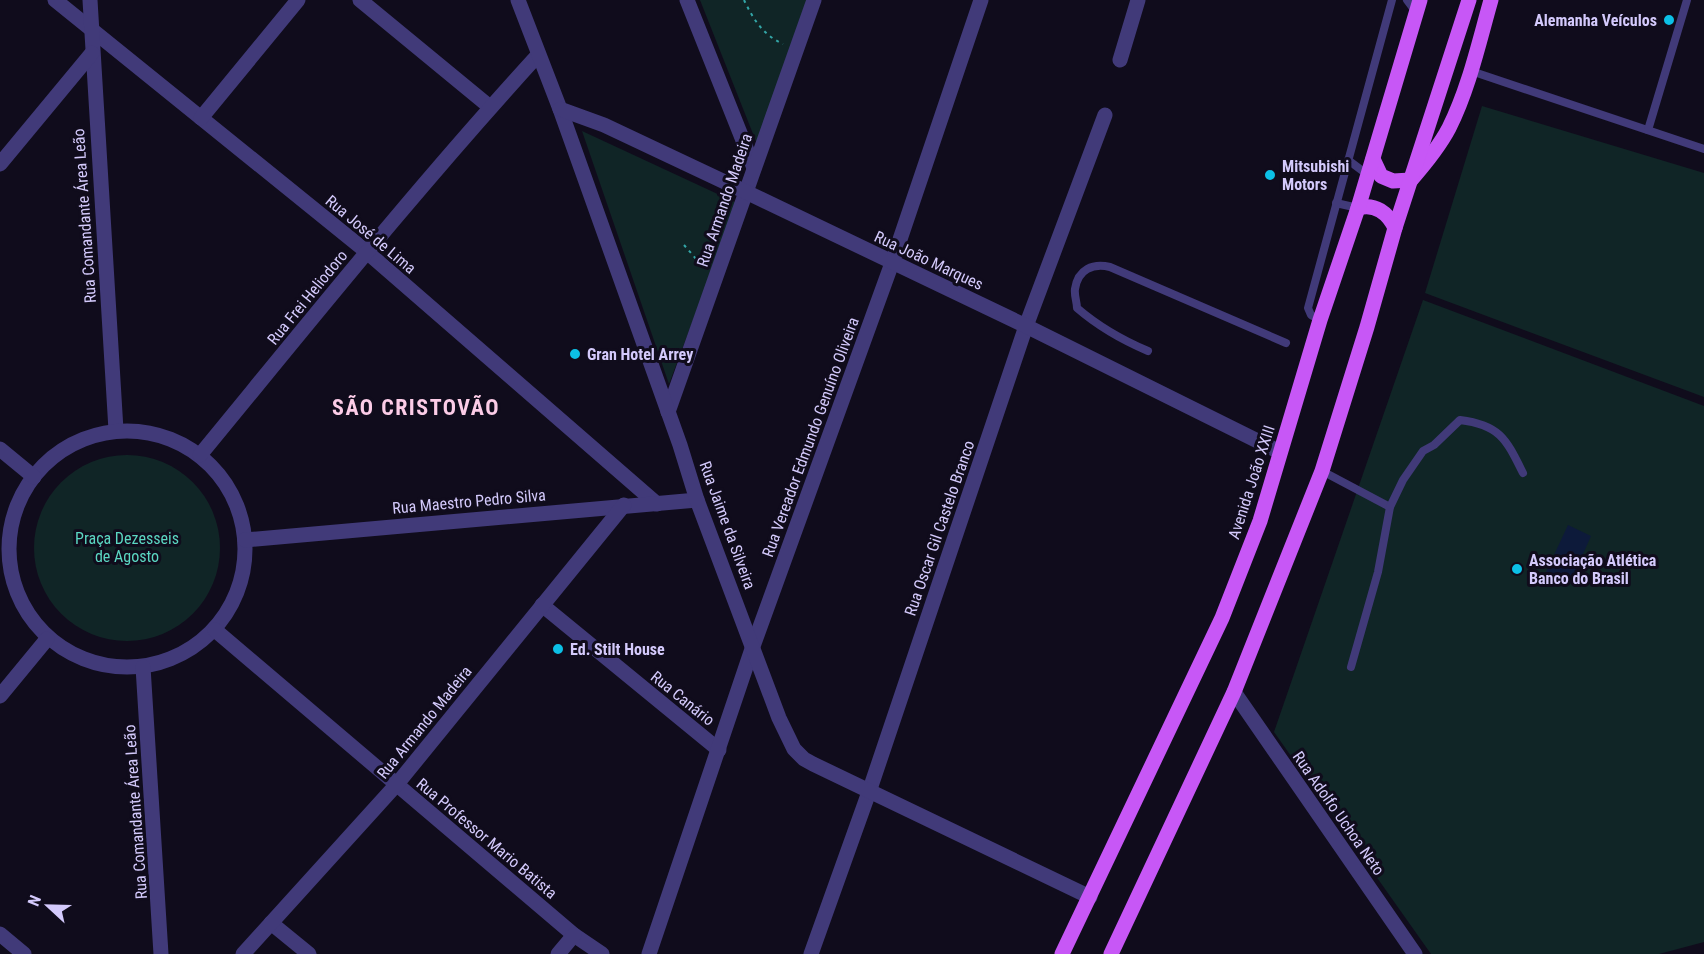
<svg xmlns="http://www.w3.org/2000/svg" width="1704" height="954" font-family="'Roboto Condensed',sans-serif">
<rect width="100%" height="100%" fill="#100c1c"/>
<g fill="#102526">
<polygon points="700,0 808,0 759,149"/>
<polygon points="1482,106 1704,173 1704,397 1425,293"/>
<polygon points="582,131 737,203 669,384"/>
<polygon points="1423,300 1704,406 1704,942 1659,954 1431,954 1274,732"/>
<circle cx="127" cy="548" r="93"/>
</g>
<polygon fill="#0d1a3a" points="1568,525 1591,536 1570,583 1546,572"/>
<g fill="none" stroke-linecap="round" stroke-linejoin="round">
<g stroke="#33a6a7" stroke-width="2" stroke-dasharray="3 4.5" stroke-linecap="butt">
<path d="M744,0c9,19 19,35 39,44"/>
<polyline points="684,245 703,267"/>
</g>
<g stroke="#413a79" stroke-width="8">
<polyline points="1407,0 1416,12"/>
<polyline points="1471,71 1704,149"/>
<polyline points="1648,130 1687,0"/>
<polyline points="1348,160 1368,175"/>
<polyline points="1336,203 1358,208"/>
<polyline points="1320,320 1311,315 1308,308 1392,0"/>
<path d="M1148,351c-26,-11 -49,-24 -71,-43 0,-6 -3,-13 -2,-19 3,-20 18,-26 35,-22l176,76"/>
<polyline points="1322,471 1390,507"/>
<path d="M1351,667l27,-95 12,-65 13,-27 20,-29 11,-6 26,-25c40,5 46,19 63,53"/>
</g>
<g stroke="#413a79" stroke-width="15">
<polyline points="55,0 367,252 657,504"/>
<polyline points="90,0 116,430"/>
<polyline points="360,0 490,107"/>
<polyline points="687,0 754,168"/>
<polyline points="1120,60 1138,0"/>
<polyline points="201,118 298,0"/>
<polyline points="0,164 92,53"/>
<polyline points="668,412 814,0"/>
<circle cx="127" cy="549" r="118"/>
<polyline points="0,449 34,477"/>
<path d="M200,455c111,-135 220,-271 338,-400"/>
<polyline points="245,540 697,500"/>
<polyline points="542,605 719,750"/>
<polyline points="215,630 574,935 602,954"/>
<polyline points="143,667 161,954"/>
<polyline points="1234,692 1415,954"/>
<polyline points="0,696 47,639"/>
<polyline points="271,923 309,954"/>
<polyline points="0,934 24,954"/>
<polyline points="243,954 397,784 624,505"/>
<polyline points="558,954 574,935"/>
<polyline points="649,954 752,649 892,263 981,0"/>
<polyline points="811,954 869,792 1026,326 1105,115"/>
</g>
<g stroke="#413a79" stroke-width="15">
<polyline points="518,0 560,109 680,445 697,500 779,718 794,749 804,759 813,764 1090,897"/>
<polyline points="560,109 604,125 746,192 1026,326 1280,452"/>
</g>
<g stroke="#c757f6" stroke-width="15">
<path d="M1373,159l8,17 12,5 18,-1c14,-16 28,-33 38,-52 20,-40 30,-86 42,-128"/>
<path d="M1358,208c17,-5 30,5 37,20"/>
<polyline points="1062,954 1222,618 1260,521 1320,320 1358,208 1420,0"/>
<polyline points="1111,954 1234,692 1322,471 1367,327 1395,228 1469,0"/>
</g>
</g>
<g fill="#0cc0e6" stroke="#100c1c" stroke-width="2">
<circle cx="1669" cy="20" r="6"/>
<circle cx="1270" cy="175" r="6"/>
<circle cx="575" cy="354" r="6"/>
<circle cx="1517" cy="569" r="6"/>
<circle cx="558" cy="649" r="6"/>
</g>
<g text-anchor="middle" stroke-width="6" stroke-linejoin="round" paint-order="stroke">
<g font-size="16" font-weight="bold" fill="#d4cafc" stroke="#100c1c" text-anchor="start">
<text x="1657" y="26" text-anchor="end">Alemanha Veículos</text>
<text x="1282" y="172">Mitsubishi<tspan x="1282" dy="18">Motors</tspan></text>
<text x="587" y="360">Gran Hotel Arrey</text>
<text x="1529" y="566">Associação Atlética<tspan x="1529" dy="18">Banco do Brasil</tspan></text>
<text x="570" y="655">Ed. Stilt House</text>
</g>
<g font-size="16" fill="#d4cafc" stroke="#100c1c">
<text transform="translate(724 200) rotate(-71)" y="6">Rua Armando Madeira</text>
<text transform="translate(84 216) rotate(-94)" y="6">Rua Comandante Área Leão</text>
<text transform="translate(371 234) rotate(40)" y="6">Rua José de Lima</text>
<text transform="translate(929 260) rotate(25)" y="6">Rua João Marques</text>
<text transform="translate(307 297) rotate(-51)" y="6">Rua Frei Heliodoro</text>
<text transform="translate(810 437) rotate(-70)" y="6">Rua Vereador Edmundo Genuíno Oliveira</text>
<text transform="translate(1251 482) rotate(-72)" y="6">Avenida João XXIII</text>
<text transform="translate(469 501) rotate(-5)" y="6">Rua Maestro Pedro Silva</text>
<text transform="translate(728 525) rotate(70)" y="6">Rua Jaime da Silveira</text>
<text transform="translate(939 528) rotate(-71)" y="6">Rua Oscar Gil Castelo Branco</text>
<text transform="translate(683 698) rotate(39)" y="6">Rua Canário</text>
<text transform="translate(424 722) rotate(-51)" y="6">Rua Armando Madeira</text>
<text transform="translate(135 812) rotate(-94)" y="6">Rua Comandante Área Leão</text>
<text transform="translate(1339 813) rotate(55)" y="6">Rua Adolfo Uchoa Neto</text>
<text transform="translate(487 838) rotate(40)" y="6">Rua Professor Mario Batista</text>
</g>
<g font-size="16" fill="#5bd7c2" stroke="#100c1c">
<text x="127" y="544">Praça Dezesseis<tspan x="127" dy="18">de Agosto</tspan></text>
</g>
<g font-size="22" font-weight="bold" letter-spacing="1.5" fill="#fccce7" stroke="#100c1c">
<text x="416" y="415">SÃO CRISTOVÃO</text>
</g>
</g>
<g transform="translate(48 906) rotate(292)" stroke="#100c1c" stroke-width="4.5" paint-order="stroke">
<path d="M0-4.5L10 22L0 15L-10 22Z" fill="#d4cafc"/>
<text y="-9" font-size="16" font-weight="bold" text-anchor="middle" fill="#d4cafc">N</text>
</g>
</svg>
